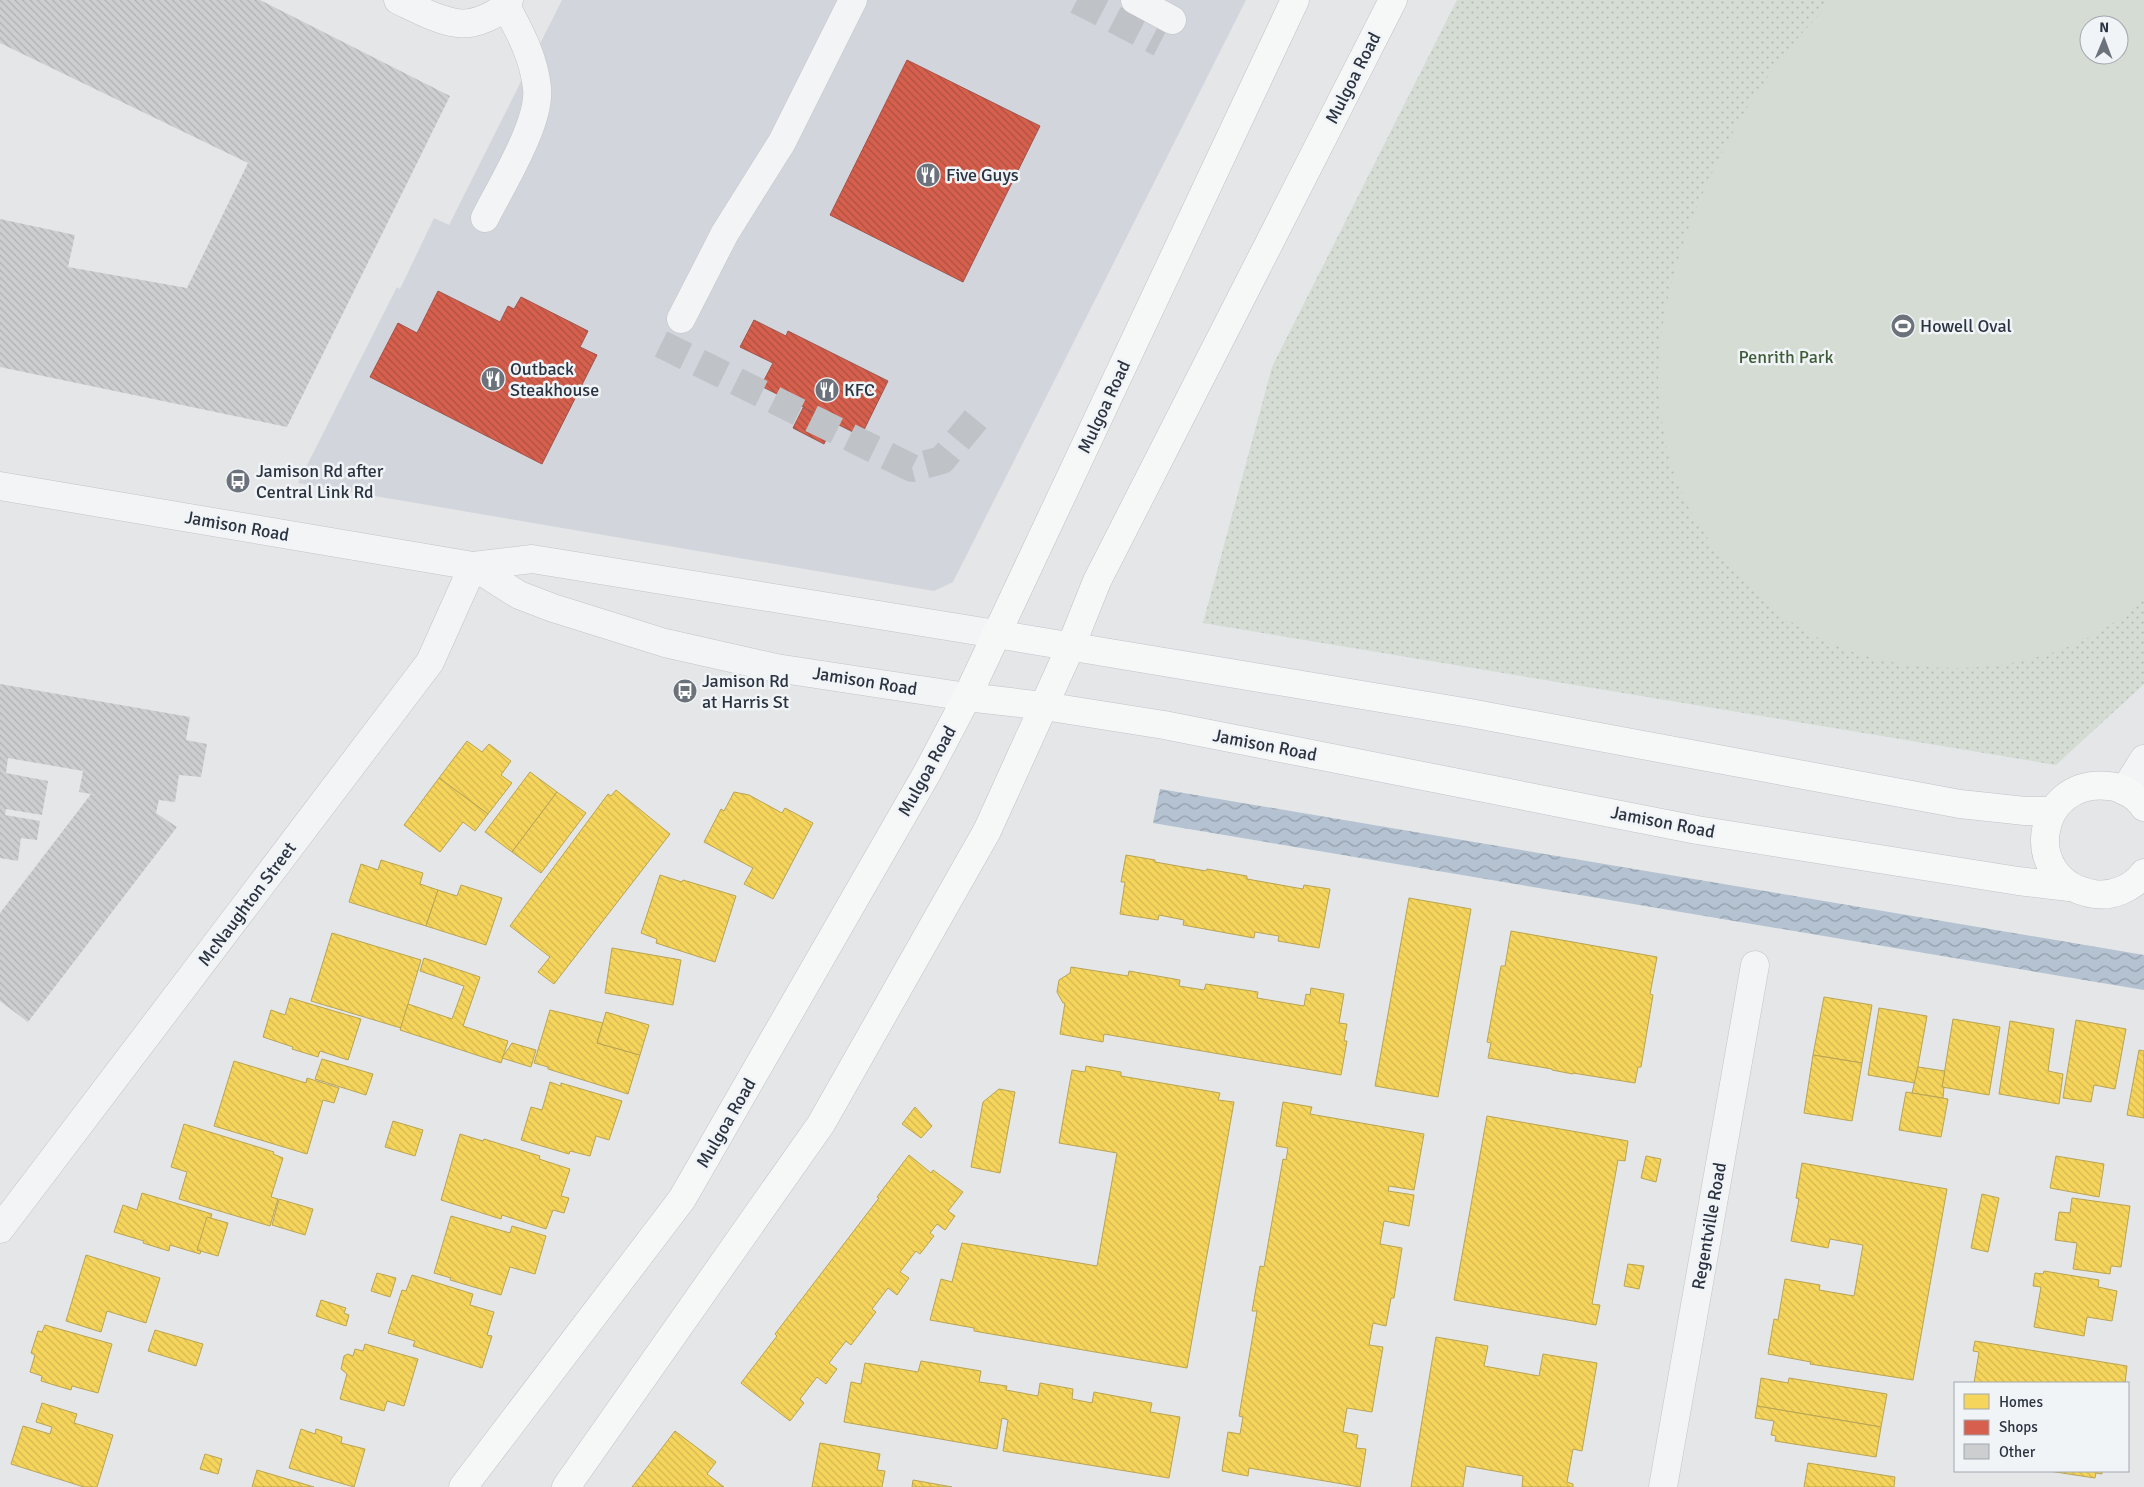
<svg xmlns="http://www.w3.org/2000/svg" width="2144" height="1487" font-family="Signika,sans-serif">
<defs>
<pattern id="grass-dots" width="8" height="8" patternUnits="userSpaceOnUse" patternTransform="scale(1.25)"><rect width="8" height="8" fill="#d4dcd4"/><path d="M2 2h.1M6 6h.1" fill="none" stroke="#b6bdb7" stroke-width="1.8" stroke-linecap="round"/></pattern>
<pattern id="water-waves" width="16" height="10" patternUnits="userSpaceOnUse" patternTransform="scale(1.25)"><rect width="16" height="10" fill="#b4c2d1"/><path d="M0 5q4-4 8 0t8 0" fill="none" stroke="#939eab"/></pattern>
<pattern id="homes-back-hatch" width="6" height="6" patternUnits="userSpaceOnUse" patternTransform="scale(1.25)"><rect width="6" height="6" fill="#f6d55c"/><path d="M-1 5l2 2M0 0l6 6M5-1l2 2" fill="none" stroke="#d3b751"/></pattern>
<pattern id="shops-back-hatch" width="6" height="6" patternUnits="userSpaceOnUse" patternTransform="scale(1.25)"><rect width="6" height="6" fill="#d6604d"/><path d="M-1 5l2 2M0 0l6 6M5-1l2 2" fill="none" stroke="#ae5042"/></pattern>
<pattern id="building-back-hatch" width="6" height="6" patternUnits="userSpaceOnUse" patternTransform="scale(1.25)"><rect width="6" height="6" fill="#ccced0"/><path d="M-1 5l2 2M0 0l6 6M5-1l2 2" fill="none" stroke="#afb1b4"/></pattern>
</defs>
<rect width="100%" height="100%" fill="#e4e6e8"/>
<polygon fill="#d2d5db" points="562,0 1246,0 953,582 934,591 298,483 397,287 400,289 434,218 449,225"/>
<path fill="url(#grass-dots)" fill-rule="evenodd" d="M1457,0h687v684l-88,81 -853,-142 69,-256zM2089,25h30v30h-30z"/>
<path fill="#d4dcd4" fill-rule="evenodd" d="M1833,0h311v600c-23,18 -46,35 -74,46 -80,33 -184,29 -261,-13 -22,-12 -41,-31 -59,-48 -58,-54 -84,-108 -91,-188 -9,-113 62,-267 133,-352 13,-16 27,-30 41,-45zM2089,25h30v30h-30z"/>
<polygon fill="url(#water-waves)" points="1160,789 2144,955 2144,990 1153,823"/>
<g fill="url(#homes-back-hatch)" stroke="#b9a454">
<polygon points="467,741 482,752 489,744 511,761 501,775 512,783 488,814 439,778"/>
<polygon points="530,772 557,792 512,852 485,832"/>
<polygon points="439,778 488,814 475,831 463,822 440,852 404,825"/>
<polygon points="616,790 670,834 554,984 538,972 550,957 510,926 608,794 611,796"/>
<polygon points="557,792 586,813 541,873 512,852"/>
<polygon points="734,792 749,795 782,813 785,808 813,823 773,899 744,884 753,868 704,842 721,809 724,811"/>
<polygon points="1126,855 1155,860 1155,862 1206,871 1207,869 1247,876 1247,879 1303,889 1304,885 1330,889 1319,948 1278,941 1279,936 1255,932 1254,938 1183,925 1184,920 1159,915 1158,920 1120,914 1125,882 1121,882"/>
<polygon points="381,860 423,873 420,884 438,890 426,926 349,902 361,864 378,870"/>
<polygon points="660,875 682,882 683,880 736,896 715,962 656,943 657,939 641,933"/>
<polygon points="461,885 502,898 486,945 426,926 438,890 457,896"/>
<polygon points="1409,898 1471,909 1438,1097 1375,1086"/>
<polygon points="1511,931 1657,957 1650,994 1653,995 1641,1067 1638,1067 1635,1083 1573,1073 1573,1074 1552,1070 1552,1069 1488,1058 1491,1043 1487,1042 1501,966 1505,966"/>
<polygon points="332,933 421,960 401,1028 311,1001"/>
<polygon points="612,948 681,960 673,1005 605,993"/>
<polygon points="424,958 480,977 463,1026 508,1041 501,1063 400,1030 408,1004 452,1019 464,986 420,971"/>
<polygon points="1071,967 1128,976 1129,971 1180,980 1179,986 1204,990 1206,984 1258,992 1257,998 1304,1006 1306,994 1310,995 1311,988 1344,994 1339,1023 1347,1024 1344,1041 1347,1041 1341,1075 1104,1034 1103,1042 1060,1034 1065,1003 1063,1003 1057,992 1059,980 1070,973"/>
<polygon points="1824,997 1872,1005 1862,1063 1813,1055"/>
<polygon points="290,998 361,1019 348,1060 320,1051 318,1057 292,1049 293,1047 263,1037 271,1010 285,1015"/>
<polygon points="1879,1008 1927,1016 1915,1083 1868,1075"/>
<polygon points="550,1010 603,1023 597,1043 640,1055 628,1094 548,1069 548,1067 534,1063"/>
<polygon points="606,1012 649,1025 640,1055 597,1043"/>
<polygon points="1953,1019 2000,1027 1989,1095 1942,1087"/>
<polygon points="2076,1020 2126,1029 2115,1089 2094,1085 2091,1102 2063,1098"/>
<polygon points="2010,1021 2054,1029 2048,1071 2063,1074 2059,1104 1999,1094"/>
<polygon points="512,1043 536,1050 531,1067 502,1058"/>
<polygon points="2139,1050 2144,1051 2144,1118 2127,1115"/>
<polygon points="1813,1055 1862,1063 1852,1121 1804,1113"/>
<polygon points="322,1059 373,1074 366,1095 315,1079"/>
<polygon points="234,1061 306,1083 307,1078 339,1088 334,1103 323,1100 307,1154 214,1126"/>
<polygon points="1086,1066 1121,1072 1121,1076 1220,1093 1218,1100 1234,1102 1187,1368 974,1331 974,1328 930,1320 941,1279 952,1282 962,1243 1097,1266 1117,1153 1059,1143 1072,1070 1085,1072"/>
<polygon points="1918,1067 1945,1071 1942,1087 1944,1087 1943,1098 1912,1093"/>
<polygon points="550,1082 561,1086 561,1083 622,1101 609,1140 596,1136 590,1156 570,1151 569,1154 521,1140 531,1107 542,1110"/>
<polygon points="999,1089 1015,1092 1000,1173 971,1167 983,1102"/>
<polygon points="1906,1092 1948,1099 1941,1137 1899,1130"/>
<polygon points="1283,1102 1312,1107 1310,1114 1424,1134 1414,1190 1389,1186 1388,1191 1414,1195 1409,1226 1384,1221 1380,1244 1402,1248 1394,1298 1391,1298 1386,1326 1373,1323 1369,1345 1383,1347 1372,1412 1347,1408 1343,1432 1358,1435 1356,1448 1366,1449 1360,1487 1249,1468 1248,1476 1222,1471 1228,1432 1240,1434 1243,1417 1239,1416 1257,1311 1252,1311 1260,1266 1264,1267 1283,1159 1286,1160 1288,1148 1276,1146"/>
<polygon points="915,1107 932,1126 921,1138 902,1124"/>
<polygon points="1487,1116 1628,1141 1625,1161 1618,1160 1592,1304 1600,1305 1596,1325 1454,1300"/>
<polygon points="393,1121 423,1130 415,1156 385,1147"/>
<polygon points="184,1124 274,1152 273,1154 283,1158 271,1197 278,1199 270,1226 179,1199 187,1172 171,1167"/>
<polygon points="460,1134 483,1141 484,1139 540,1156 539,1159 570,1169 561,1196 569,1198 564,1213 553,1210 546,1229 502,1215 501,1219 441,1200"/>
<polygon points="909,1155 931,1173 933,1170 963,1192 948,1211 955,1216 945,1230 937,1224 930,1233 934,1236 920,1254 916,1251 900,1272 909,1278 897,1295 888,1288 872,1309 876,1312 851,1345 846,1341 829,1363 837,1369 826,1384 817,1377 800,1399 804,1403 790,1421 741,1383 777,1336 775,1334 879,1198 877,1197"/>
<polygon points="1646,1156 1661,1159 1656,1182 1641,1178"/>
<polygon points="2056,1156 2104,1164 2099,1197 2050,1188"/>
<polygon points="1802,1163 1947,1189 1913,1380 1810,1364 1811,1362 1768,1354 1774,1319 1778,1320 1785,1279 1820,1285 1819,1290 1854,1296 1863,1245 1830,1239 1828,1248 1791,1241 1799,1199 1796,1198"/>
<polygon points="142,1193 212,1214 200,1254 170,1245 169,1251 143,1243 144,1241 114,1232 123,1205 137,1210"/>
<polygon points="1982,1194 1999,1198 1988,1252 1971,1248"/>
<polygon points="2072,1198 2130,1206 2121,1267 2111,1266 2110,1274 2073,1269 2077,1243 2055,1240 2059,1212 2070,1213"/>
<polygon points="279,1199 313,1209 305,1235 272,1225"/>
<polygon points="451,1216 510,1233 512,1226 546,1236 535,1274 510,1267 501,1295 450,1280 451,1278 434,1273"/>
<polygon points="207,1217 228,1223 218,1256 197,1250"/>
<polygon points="86,1255 160,1278 146,1323 107,1311 101,1332 66,1321"/>
<polygon points="1628,1264 1644,1266 1639,1289 1624,1286"/>
<polygon points="2044,1271 2099,1280 2098,1287 2117,1291 2112,1321 2087,1317 2084,1336 2034,1327 2041,1287 2033,1286 2035,1273 2043,1274"/>
<polygon points="377,1273 396,1278 390,1297 371,1291"/>
<polygon points="412,1275 473,1294 470,1305 494,1312 487,1335 492,1336 482,1368 413,1346 415,1341 388,1333 402,1290 406,1291"/>
<polygon points="321,1300 346,1308 344,1313 349,1315 346,1326 316,1316"/>
<polygon points="45,1325 112,1344 98,1393 72,1386 71,1390 41,1381 42,1376 30,1372 35,1355 31,1353 38,1331 42,1332"/>
<polygon points="155,1330 203,1344 196,1366 148,1351"/>
<polygon points="1436,1337 1488,1346 1484,1366 1539,1376 1543,1354 1597,1363 1582,1451 1573,1449 1567,1482 1573,1484 1573,1487 1522,1487 1523,1476 1466,1466 1463,1487 1411,1487"/>
<polygon points="1975,1341 2127,1366 2125,1383 1974,1383 1979,1352 1973,1351"/>
<polygon points="365,1344 418,1359 404,1406 387,1401 384,1411 340,1399 347,1374 341,1369 344,1356 348,1354 353,1356 355,1349 363,1351"/>
<polygon points="921,1361 981,1371 979,1382 1007,1386 1006,1390 1038,1396 1040,1383 1073,1389 1072,1399 1092,1403 1094,1392 1152,1403 1150,1412 1180,1417 1169,1478 1003,1451 1008,1420 1002,1418 997,1449 844,1422 851,1382 861,1384 865,1363 918,1372"/>
<polygon points="1761,1378 1788,1383 1789,1378 1887,1394 1881,1427 1757,1406"/>
<polygon points="42,1403 77,1414 74,1423 113,1435 97,1487 84,1487 11,1464 23,1426 50,1434 52,1427 36,1422"/>
<polygon points="1757,1406 1881,1427 1876,1457 1775,1441 1776,1436 1771,1435 1774,1421 1755,1418"/>
<polygon points="301,1429 315,1434 316,1429 342,1437 341,1443 365,1449 354,1487 289,1468"/>
<polygon points="675,1431 716,1462 707,1474 724,1487 632,1487"/>
<polygon points="820,1443 880,1454 877,1470 885,1471 882,1487 812,1487"/>
<polygon points="205,1454 222,1459 218,1474 200,1469"/>
<polygon points="1808,1463 1895,1477 1894,1487 1804,1487"/>
<polygon points="257,1470 314,1487 252,1487"/>
<polygon points="2049,1471 2102,1471 2102,1474 2096,1473 2095,1478"/>
<polygon points="913,1480 952,1487 912,1487"/>
</g>
<g fill="url(#shops-back-hatch)" stroke="#a35249">
<polygon points="907,60 1040,126 963,282 830,215"/>
<polygon points="438,291 500,322 508,306 514,309 521,297 588,331 580,347 597,355 542,464 370,377 398,323 417,333"/>
<polygon points="754,320 786,336 788,331 888,381 861,436 761,386 773,363 740,347"/>
<polygon points="803,408 834,422 824,444 793,428"/>
</g>
<g fill="url(#building-back-hatch)">
<polygon points="0,0 260,0 450,96 287,427 0,367 0,219 75,235 68,267 187,288 248,163 0,43"/>
<polygon points="0,684 190,717 186,740 207,744 201,777 179,775 175,802 159,800 156,813 177,827 28,1022 0,1001 0,913 91,794 79,792 83,771 8,758 6,773 48,781 42,815 6,809 5,815 40,821 37,840 21,838 18,861 0,858"/>
</g>
<g fill="none" stroke-linecap="round" stroke-linejoin="round">
<g stroke="#bfc2c7" stroke-width="28" stroke-dasharray="28 14" stroke-linecap="butt">
<polyline points="1077,0 1160,43"/>
<polyline points="661,344 912,468 942,460 979,415"/>
</g>
<defs>
<g id="minor">
<path d="M398,0c19,9 39,20 59,23 16,3 45,-9 52,-23"/>
<polyline points="1135,0 1172,20"/>
<path d="M485,218c16,-32 56,-96 52,-130 -3,-30 -17,-56 -31,-82"/>
<polyline points="681,319 725,233 782,142 853,0"/>
<polyline points="0,486 473,566 532,559 996,634"/>
<polyline points="473,566 519,595 553,608 665,643 776,668 967,697"/>
<polyline points="2124,791 2144,759"/>
<polyline points="0,1229 430,662 473,566"/>
<polyline points="1663,1487 1755,965"/>
</g>
<g id="major">
<polyline points="996,634 1470,713 1960,804 2025,811 2052,811"/>
<polyline points="967,697 1044,706 1164,725 1697,830 2018,881 2069,887"/>
<path d="M2144,807c-7,-11 -22,-20 -35,-21 -74,-9 -90,96 -15,108 18,3 39,-6 50,-21"/>
<polyline points="463,1487 682,1199 927,773 967,697 1295,0"/>
<polyline points="566,1487 821,1124 987,831 1071,646 1097,581 1393,0"/>
</g>
</defs>
<use href="#minor" stroke="#c2c4c6" stroke-width="29"/>
<use href="#major" stroke="#c0c3c6" stroke-width="29"/>
<use href="#minor" stroke="#f2f4f5" stroke-width="28"/>
<use href="#major" stroke="#f6f7f7" stroke-width="28"/>
</g>
<defs>
<symbol id="restaurant-disc" viewBox="-11 -11 22 22"><circle r="9.5" fill="#6c727b" stroke="#f1f4f7"/><path d="M-5-6h1v4h1v-4h1v4h1v-4h1v5L-1.5 .5V6h-2V.5L-5-1ZM5-6V6H3V1.5H1.5Q1.5-4 5-6Z" fill="#fff"/></symbol>
<symbol id="stadium-disc" viewBox="-11 -11 22 22"><circle r="9.5" fill="#6c727b" stroke="#f1f4f7"/><path d="M0-5a6.5 5 0 1 0 0 10a6.5 5 0 1 0 0-10ZM-3.5-1.8h7v3.6h-7Z" fill="#fff"/></symbol>
<symbol id="bus-disc" viewBox="-11 -11 22 22"><circle r="9.5" fill="#6c727b" stroke="#f1f4f7"/><path d="M-5-6H5V4H4V6H2V4H-2V6H-4V4H-5ZM-3.5-4V0h7V-4ZM-3.5 1.2v1.5H-2V1.2ZM2 1.2v1.5H3.5V1.2Z" fill="#fff"/></symbol>
</defs>
<g fill-rule="evenodd">
<use href="#restaurant-disc" x="914" y="161" width="28" height="28"/>
<use href="#stadium-disc" x="1889" y="312" width="28" height="28"/>
<use href="#restaurant-disc" x="479" y="365" width="28" height="28"/>
<use href="#restaurant-disc" x="813" y="376" width="28" height="28"/>
<use href="#bus-disc" x="224" y="467" width="28" height="28"/>
<use href="#bus-disc" x="671" y="677" width="28" height="28"/>
</g>
<g text-anchor="middle" stroke-width="5" stroke-linejoin="round" paint-order="stroke">
<g font-size="18" fill="#2b3341" stroke="#f1f4f7">
<text transform="translate(1353 78) rotate(-63)" y="6">Mulgoa Road</text>
<text transform="translate(1104 407) rotate(-65)" y="6">Mulgoa Road</text>
<text transform="translate(237 526) rotate(10)" y="6">Jamison Road</text>
<text transform="translate(865 681) rotate(9)" y="6">Jamison Road</text>
<text transform="translate(1265 745) rotate(11)" y="6">Jamison Road</text>
<text transform="translate(927 771) rotate(-61)" y="6">Mulgoa Road</text>
<text transform="translate(1663 822) rotate(11)" y="6">Jamison Road</text>
<text transform="translate(247 904) rotate(-53)" y="6">McNaughton Street</text>
<text transform="translate(726 1123) rotate(-60)" y="6">Mulgoa Road</text>
<text transform="translate(1709 1226) rotate(-80)" y="6">Regentville Road</text>
</g>
<g font-size="18" fill="#2b3341" stroke="#f1f4f7" text-anchor="start">
<text x="946" y="181">Five Guys</text>
<text x="1920" y="332">Howell Oval</text>
<text x="510" y="375">Outback<tspan x="510" dy="21">Steakhouse</tspan></text>
<text x="844" y="396">KFC</text>
<text x="256" y="477">Jamison Rd after<tspan x="256" dy="21">Central Link Rd</tspan></text>
<text x="702" y="687">Jamison Rd<tspan x="702" dy="21">at Harris St</tspan></text>
</g>
<g font-size="18" fill="#3f5c39" stroke="#f1f4f7">
<text x="1786" y="363">Penrith Park</text>
</g>
</g>
<rect x="1954" y="1382" width="175" height="90" fill="#f1f4f7" stroke="#a2a7ae"/>
<rect x="1964" y="1394" width="25" height="15" fill="#f6d55c" stroke="#a2a7ae"/>
<text x="1999" y="1407" font-size="15" fill="#2b3341">Homes</text>
<rect x="1964" y="1420" width="25" height="15" fill="#d6604d" stroke="#a2a7ae"/>
<text x="1999" y="1432" font-size="15" fill="#2b3341">Shops</text>
<rect x="1964" y="1444" width="25" height="15" fill="#ccced0" stroke="#a2a7ae"/>
<text x="1999" y="1457" font-size="15" fill="#2b3341">Other</text>
<g transform="translate(2104 40) rotate(1)"><circle r="24" fill="#f1f4f7" stroke="#a2a7ae"/>
<path d="M0-4L9 19L0 12L-9 19Z" fill="#6c727b"/>
<text y="-8" font-size="14" font-weight="bold" text-anchor="middle" fill="#2b3341">N</text>
</g>
</svg>
